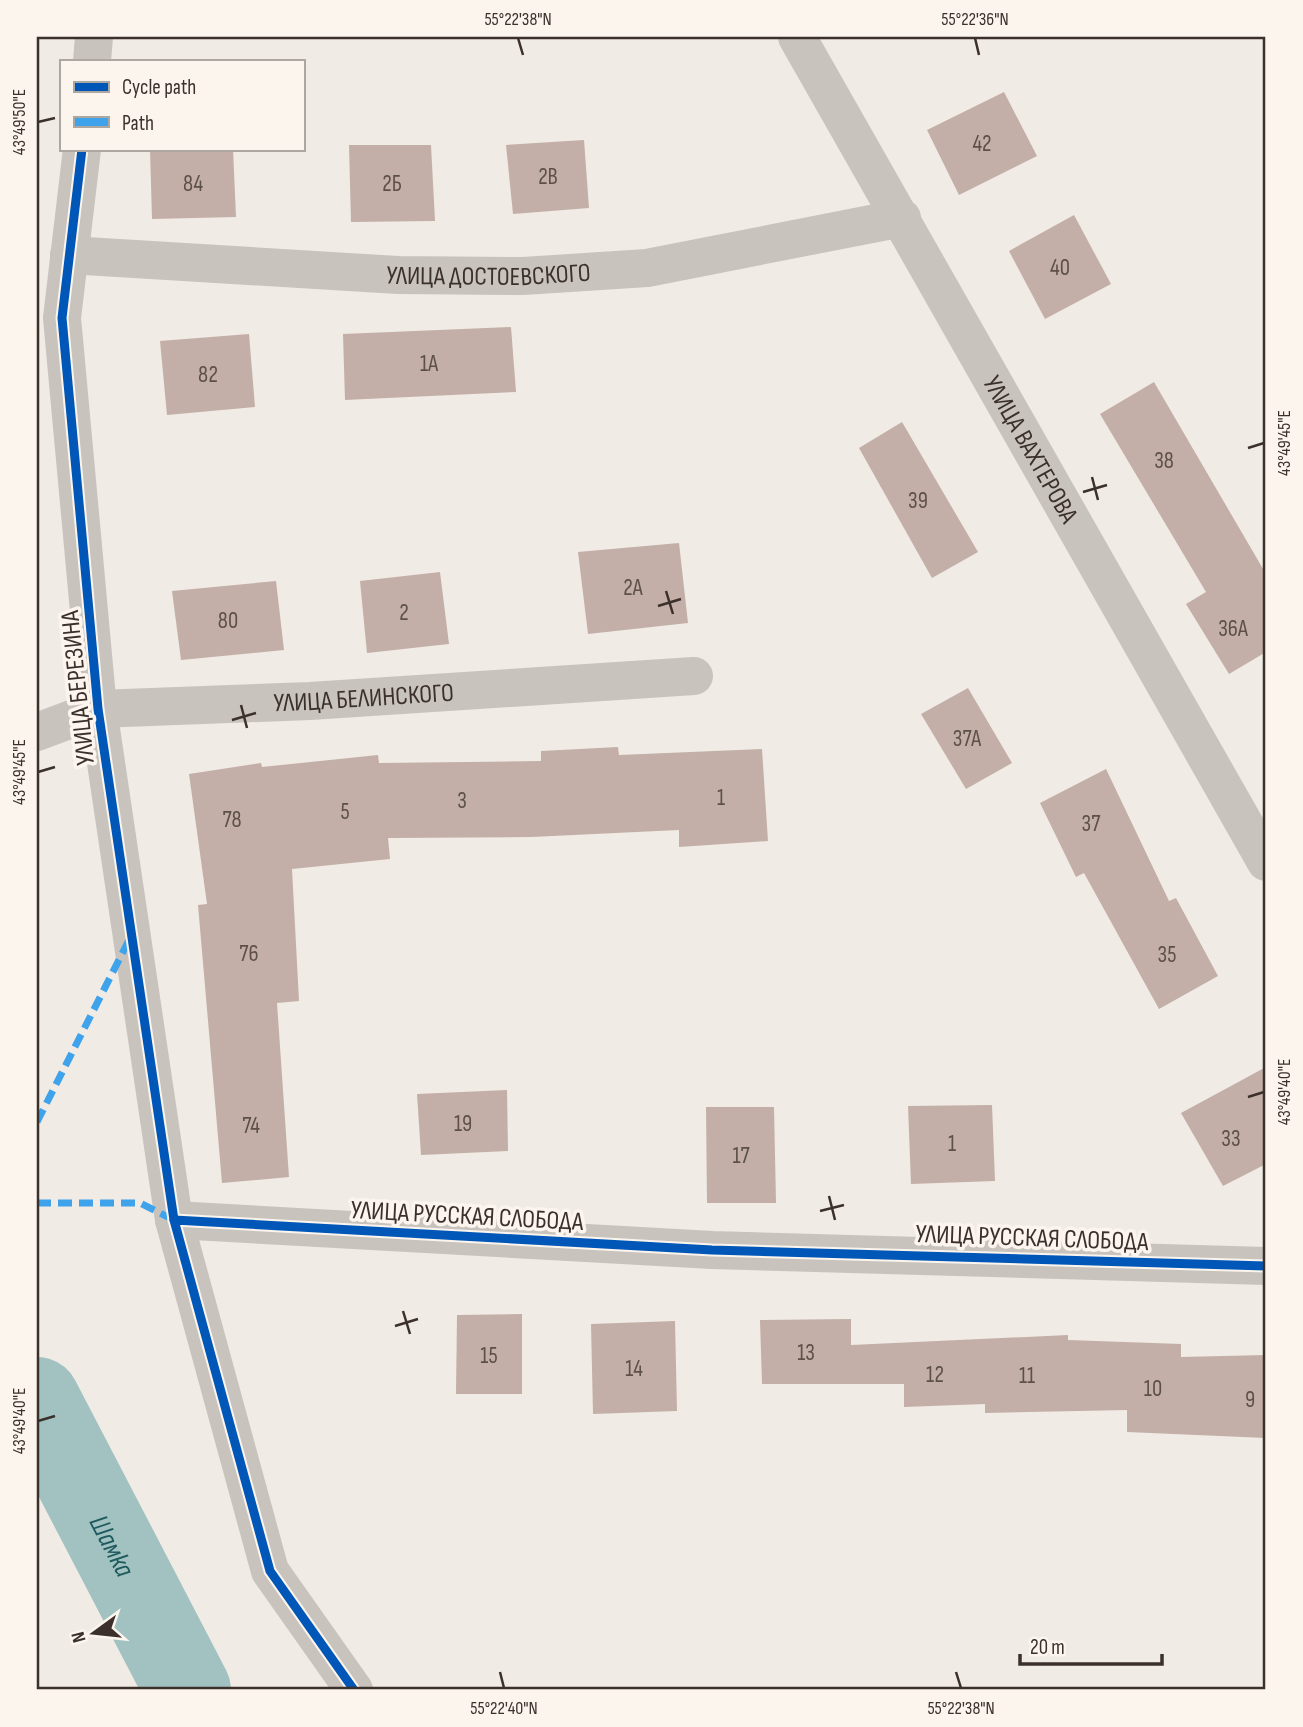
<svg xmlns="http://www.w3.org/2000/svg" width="1303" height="1727" font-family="'Sofia Sans Condensed',sans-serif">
<rect width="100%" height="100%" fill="#f0ebe5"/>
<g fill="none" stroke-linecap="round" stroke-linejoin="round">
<path stroke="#a1c2c1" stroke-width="86" id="s1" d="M37,1400l151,290"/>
</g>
<g fill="#c3afa7">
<polygon points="1004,92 1037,156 959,195 927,130"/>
<polygon points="584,140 589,208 513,214 506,145"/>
<polygon points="349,145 431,145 435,221 351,222"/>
<polygon points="150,149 233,149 236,217 152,219"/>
<polygon points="1074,215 1111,284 1045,319 1009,251"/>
<polygon points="511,327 516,392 345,400 343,334"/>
<polygon points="249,334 255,407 167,415 160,341"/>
<polygon points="1154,382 1266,574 1266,652 1229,674 1186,604 1206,592 1100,414"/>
<polygon points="902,422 978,552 932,578 859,448"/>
<polygon points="679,543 688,623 588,634 578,552"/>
<polygon points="440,572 449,644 367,653 360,581"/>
<polygon points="276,581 284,650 181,660 172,591"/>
<polygon points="968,688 1012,763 966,789 921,714"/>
<polygon points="618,747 619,755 762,749 768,841 679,847 679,830 531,837 388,838 390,859 292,869 299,1001 277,1003 289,1177 222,1183 198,905 207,904 189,774 261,763 262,767 378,755 379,763 541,761 541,751"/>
<polygon points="1106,769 1169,901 1176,898 1218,976 1159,1009 1084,873 1076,877 1040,803"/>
<polygon points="1266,1067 1266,1164 1223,1186 1181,1113"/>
<polygon points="507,1090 508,1151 421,1155 417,1094"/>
<polygon points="992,1105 995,1181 911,1184 908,1106"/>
<polygon points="706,1107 774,1107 776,1203 707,1203"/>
<polygon points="522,1314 522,1394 456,1394 457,1315"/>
<polygon points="851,1319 851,1345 1068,1335 1068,1340 1181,1344 1181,1357 1266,1355 1266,1438 1127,1432 1127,1410 985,1413 985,1404 904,1407 904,1384 762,1384 760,1320"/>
<polygon points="675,1321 677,1411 593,1414 591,1324"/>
</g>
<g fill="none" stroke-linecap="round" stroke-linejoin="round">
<g stroke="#c9c3be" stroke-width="38">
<path id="s2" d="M797,37l469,825"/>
<polyline points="92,61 94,37"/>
<polyline points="82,149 62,318 98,709 174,1220"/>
<path id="s3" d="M69,255l329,20 125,1 124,-8 255,-50"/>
<path id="s4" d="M37,732l61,-23 212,-8 384,-25"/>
<polyline points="354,1690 270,1571 174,1220 712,1250 1266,1266"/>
</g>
<g stroke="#3fa3eb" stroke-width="7" stroke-dasharray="14 7" stroke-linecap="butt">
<polyline points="37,1122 130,938"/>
<polyline points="37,1203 140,1203 174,1220"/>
</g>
<defs>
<g id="cycleway">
<polyline points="82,149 62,318 98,709 174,1220"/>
<polyline points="354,1690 270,1571 174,1220 712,1250 1266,1266"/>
</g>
</defs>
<use href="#cycleway" stroke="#fbf5ee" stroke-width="13"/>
<use href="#cycleway" stroke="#0057b8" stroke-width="9"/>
</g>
<path fill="none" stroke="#3b302b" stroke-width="2.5" d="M518,38l5,17M975,38l4,17M38,122l17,-4M1248,448l16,-5M1092,477l6,23M1083,492l24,-7M666,591l7,23M658,606l23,-7M241,705l6,23M232,720l24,-7M38,772l17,-5M1248,1097l16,-5M829,1196l6,24M820,1211l24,-6M403,1311l7,23M395,1326l23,-7M38,1421l17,-5M500,1672l4,16M956,1672l5,16"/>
<g text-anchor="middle" stroke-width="7" stroke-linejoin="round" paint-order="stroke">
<g font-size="23" fill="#5d504a">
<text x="982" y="151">42</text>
<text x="548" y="184">2В</text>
<text x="193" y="191">84</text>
<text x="392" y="191">2Б</text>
<text x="1060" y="275">40</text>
<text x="429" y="371">1А</text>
<text x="208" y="382">82</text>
<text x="1164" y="468">38</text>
<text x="918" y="508">39</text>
<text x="633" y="595">2А</text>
<text x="404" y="620">2</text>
<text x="228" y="628">80</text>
<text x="1233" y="636">36А</text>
<text x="967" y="746">37А</text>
<text x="721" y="805">1</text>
<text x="462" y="808">3</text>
<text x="345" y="819">5</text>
<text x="232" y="827">78</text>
<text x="1091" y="831">37</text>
<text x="249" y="961">76</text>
<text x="1167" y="962">35</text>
<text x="463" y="1131">19</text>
<text x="251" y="1133">74</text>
<text x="1231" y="1146">33</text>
<text x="952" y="1151">1</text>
<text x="741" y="1163">17</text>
<text x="806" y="1360">13</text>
<text x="489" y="1363">15</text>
<text x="634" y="1376">14</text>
<text x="935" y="1382">12</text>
<text x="1027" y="1383">11</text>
<text x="1153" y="1396">10</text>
<text x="1250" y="1407">9</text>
</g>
<g font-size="26" fill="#3b302b" stroke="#fbf5ee">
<text dy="9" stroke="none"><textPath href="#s3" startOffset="420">УЛИЦА ДОСТОЕВСКОГО</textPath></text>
<text dy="9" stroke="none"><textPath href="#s2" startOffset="474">УЛИЦА ВАХТЕРОВА</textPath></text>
<text transform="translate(77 688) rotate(-96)" y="9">УЛИЦА БЕРЕЗИНА</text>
<text dy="9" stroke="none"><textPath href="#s4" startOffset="331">УЛИЦА БЕЛИНСКОГО</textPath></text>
<text transform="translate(467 1215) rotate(3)" y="9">УЛИЦА РУССКАЯ СЛОБОДА</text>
<text transform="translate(1032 1237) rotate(2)" y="9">УЛИЦА РУССКАЯ СЛОБОДА</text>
</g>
<g font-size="28" font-style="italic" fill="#1f5a5e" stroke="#fbf5ee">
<text dy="10" stroke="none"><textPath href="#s1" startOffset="164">Шамка</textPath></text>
</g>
</g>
<rect width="1303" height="1727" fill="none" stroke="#fbf5ee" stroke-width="77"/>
<rect x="60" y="60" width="245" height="91" fill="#fbf5ee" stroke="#aea6a0" stroke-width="2"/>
<rect x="74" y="82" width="35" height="10" fill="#0057b8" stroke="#aea6a0" stroke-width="2"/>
<text x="122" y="94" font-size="21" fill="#3b302b">Cycle path</text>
<rect x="74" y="117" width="35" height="10" fill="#3fa3eb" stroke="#aea6a0" stroke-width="2"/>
<text x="122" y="130" font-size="21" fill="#3b302b">Path</text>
<g transform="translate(94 1633) rotate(255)" stroke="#fbf5ee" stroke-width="5" paint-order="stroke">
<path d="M0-5L12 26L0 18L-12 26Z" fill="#3b302b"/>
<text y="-10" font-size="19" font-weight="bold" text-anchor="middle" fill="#3b302b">N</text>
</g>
<path d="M1020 1654v10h142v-10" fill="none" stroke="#3b302b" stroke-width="3.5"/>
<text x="1030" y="1654" font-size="21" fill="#3b302b" stroke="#fbf5ee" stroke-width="5" paint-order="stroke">20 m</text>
<rect x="38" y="38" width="1226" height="1650" fill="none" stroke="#3b302b" stroke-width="2.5"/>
<g font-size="18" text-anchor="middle" fill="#3b302b">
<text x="518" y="25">55°22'38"N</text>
<text x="975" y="25">55°22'36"N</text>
<text transform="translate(19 122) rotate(-90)" y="6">43°49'50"E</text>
<text transform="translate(1284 443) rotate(-90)" y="6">43°49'45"E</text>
<text transform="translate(19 772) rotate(-90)" y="6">43°49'45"E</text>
<text transform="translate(1284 1092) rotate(-90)" y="6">43°49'40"E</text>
<text transform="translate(19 1421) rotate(-90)" y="6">43°49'40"E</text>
<text x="504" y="1714">55°22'40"N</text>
<text x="961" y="1714">55°22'38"N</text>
</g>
</svg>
